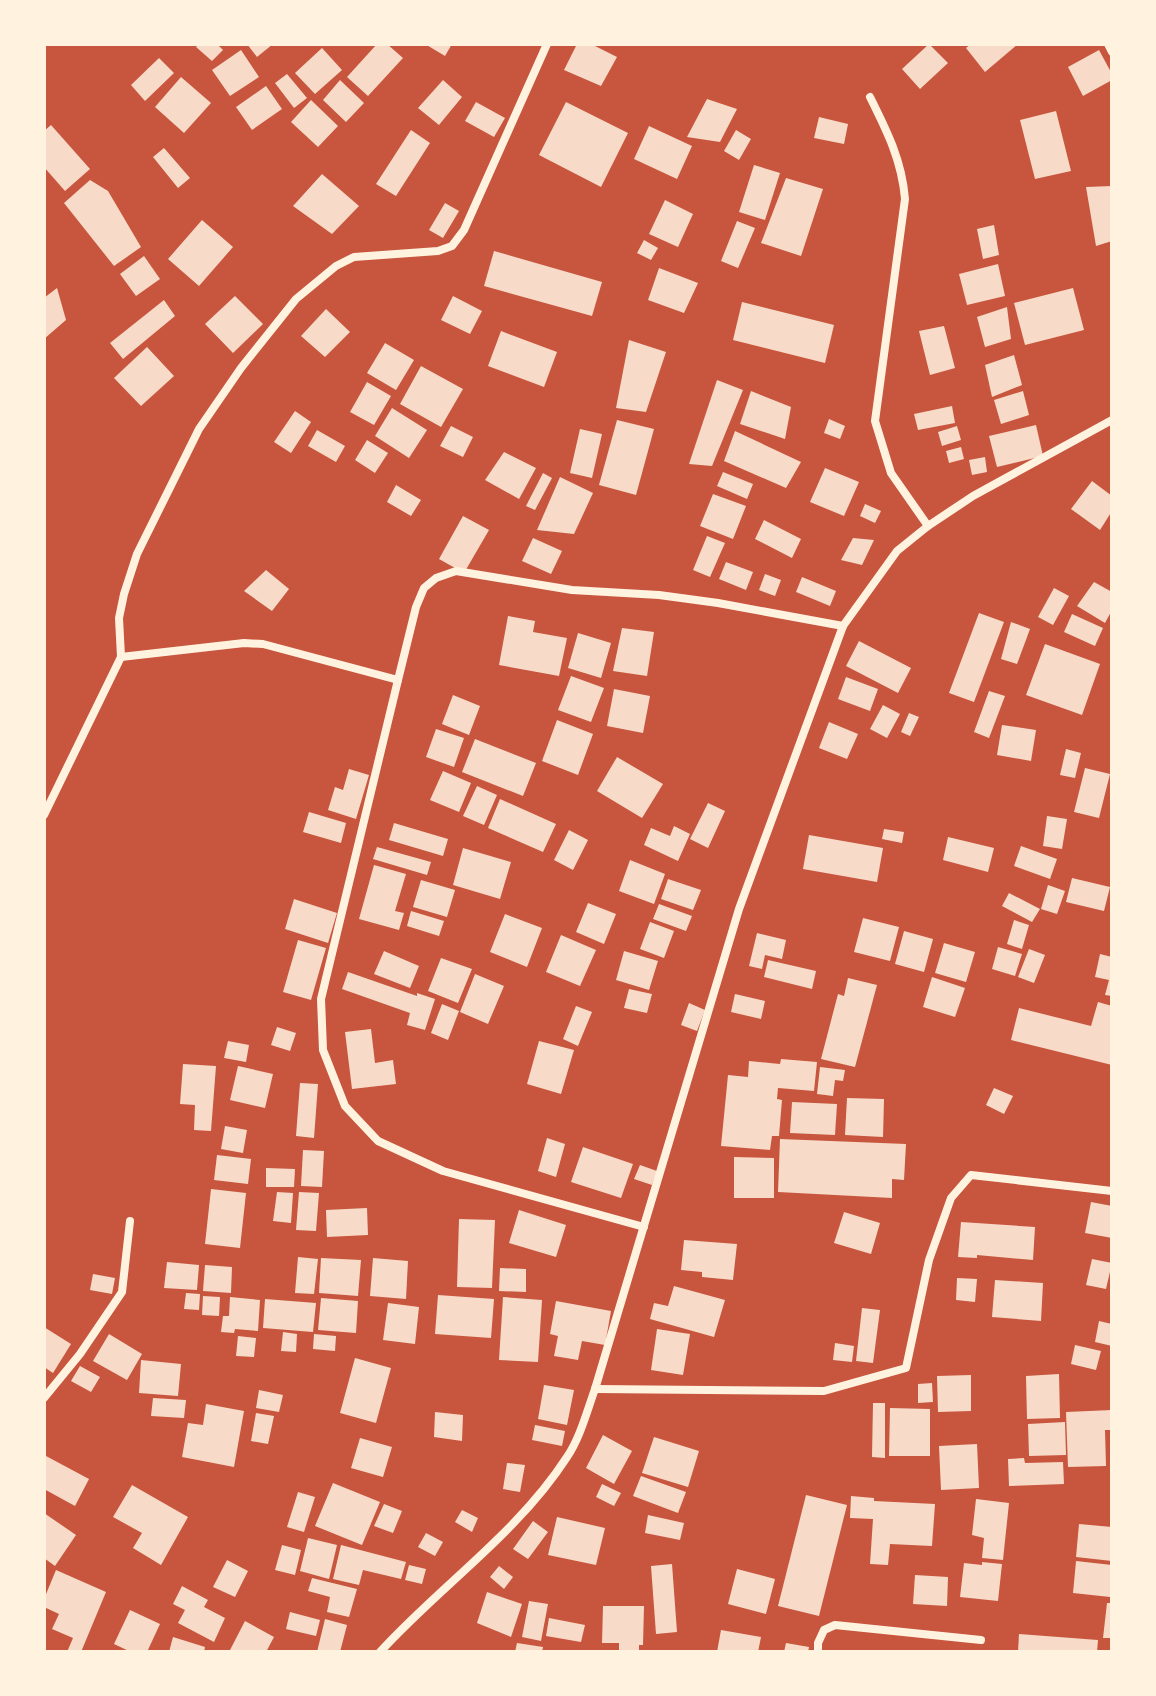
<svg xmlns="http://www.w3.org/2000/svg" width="1156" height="1696" font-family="Lato,sans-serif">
<rect width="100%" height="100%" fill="#c8553d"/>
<g fill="#f7dbc8">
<polygon points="199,44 217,44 223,50 212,61 196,47"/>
<polygon points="247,44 273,44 257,57"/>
<polygon points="377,44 387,44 403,58 368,96 347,77"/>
<polygon points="425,44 452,44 445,56"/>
<polygon points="577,44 591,44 617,57 601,86 564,70"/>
<polygon points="929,44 948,63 920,89 902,69"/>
<polygon points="971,44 1018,44 985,72 966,48"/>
<polygon points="322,48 342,70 315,94 295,73"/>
<polygon points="241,50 259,77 230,96 212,70"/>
<polygon points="1099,50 1112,74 1112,80 1083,96 1068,67"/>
<polygon points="159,58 174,73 145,101 131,85"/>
<polygon points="287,74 307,98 294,108 275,83"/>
<polygon points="181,77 211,103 184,133 155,107"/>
<polygon points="340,80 364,103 346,122 323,100"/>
<polygon points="443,80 462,97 439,125 418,108"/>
<polygon points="266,86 282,109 252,130 236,107"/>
<polygon points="707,99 737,109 720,142 687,137"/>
<polygon points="311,100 338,126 318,147 291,122"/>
<polygon points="476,102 505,118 494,137 465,121"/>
<polygon points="566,102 628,133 601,187 539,155"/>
<polygon points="1056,111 1071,171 1035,179 1020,120"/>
<polygon points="819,117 848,124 844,144 814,138"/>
<polygon points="51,125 90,169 65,191 44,167 44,131"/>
<polygon points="649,126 692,146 677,179 634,159"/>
<polygon points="411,130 430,143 396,196 376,184"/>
<polygon points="736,130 751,139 739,160 724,151"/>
<polygon points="164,148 190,178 178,188 153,157"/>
<polygon points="754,165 780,173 765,220 739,212"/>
<polygon points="322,174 359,206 332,234 293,206"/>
<polygon points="786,178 823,189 801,256 761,243"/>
<polygon points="90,180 108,191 141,247 114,266 64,203"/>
<polygon points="1112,186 1112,241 1096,246 1086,187"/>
<polygon points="665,200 693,214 678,247 649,234"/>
<polygon points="445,203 459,211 443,238 429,230"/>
<polygon points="202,220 233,247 199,286 168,259"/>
<polygon points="737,221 755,228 738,268 721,261"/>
<polygon points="994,225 999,255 983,259 977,229"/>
<polygon points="644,240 658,248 651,260 637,253"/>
<polygon points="494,251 602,282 592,316 484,286"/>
<polygon points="144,256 160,279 136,296 120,274"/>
<polygon points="998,264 1005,296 967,305 959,274"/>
<polygon points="659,268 698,283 684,313 648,300"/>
<polygon points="57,288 66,320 44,339 44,298"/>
<polygon points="1073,288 1084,330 1025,345 1014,303"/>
<polygon points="235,296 263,324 233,353 205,324"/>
<polygon points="453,296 482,311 470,334 441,320"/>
<polygon points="164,300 175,316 123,359 110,343"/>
<polygon points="742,302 834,325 825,363 733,340"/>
<polygon points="1007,307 1011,339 985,347 977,317"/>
<polygon points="326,309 350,332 325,357 301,336"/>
<polygon points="944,326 955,368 930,375 919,331"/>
<polygon points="501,331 557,352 544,387 488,366"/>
<polygon points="629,340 666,352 646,412 616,408"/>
<polygon points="385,343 414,360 396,390 367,373"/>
<polygon points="147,347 174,376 141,406 114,378"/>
<polygon points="1014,355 1022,385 992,397 985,365"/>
<polygon points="421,366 463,389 441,427 400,404"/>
<polygon points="717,380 743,390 712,466 689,464"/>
<polygon points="367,382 391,396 374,425 350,412"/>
<polygon points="751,391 791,407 785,439 740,424"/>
<polygon points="1023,391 1029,415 1001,424 994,400"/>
<polygon points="952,406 955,423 918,430 914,414"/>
<polygon points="392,408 427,430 409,458 375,436"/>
<polygon points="295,411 311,422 291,453 274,442"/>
<polygon points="829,419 845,426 840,439 824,433"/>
<polygon points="617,420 654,429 636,495 599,485"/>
<polygon points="1036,425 1043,456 997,467 989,436"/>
<polygon points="451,426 473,437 463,457 440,446"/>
<polygon points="957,426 961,440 942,446 938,432"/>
<polygon points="580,429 602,434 592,478 570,473"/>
<polygon points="317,430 345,446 336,462 308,446"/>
<polygon points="735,431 801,462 786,488 724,461"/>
<polygon points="367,440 388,453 375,473 355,460"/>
<polygon points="961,447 964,459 949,463 946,451"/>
<polygon points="504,452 536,468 519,499 485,480"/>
<polygon points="985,457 987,472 972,475 969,460"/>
<polygon points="825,468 859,482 844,516 810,502"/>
<polygon points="723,472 753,484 747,499 717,486"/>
<polygon points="543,473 552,478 535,510 526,506"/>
<polygon points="560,477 593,493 574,534 537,530"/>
<polygon points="1092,481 1112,496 1112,511 1100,530 1071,509"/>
<polygon points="396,485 421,500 411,516 387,502"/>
<polygon points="713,494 746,506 733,539 700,526"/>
<polygon points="865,504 881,511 875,523 860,516"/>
<polygon points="463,516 489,530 464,573 439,559"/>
<polygon points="764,520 801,539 792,558 755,539"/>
<polygon points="707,536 725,543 710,577 693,570"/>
<polygon points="533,538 562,551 551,574 522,561"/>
<polygon points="853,538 874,540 862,565 841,560"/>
<polygon points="726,562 753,572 746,590 719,579"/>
<polygon points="266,570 289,589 272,611 244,591"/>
<polygon points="765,574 781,580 775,596 759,590"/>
<polygon points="802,577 836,591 830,606 796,592"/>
<polygon points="1094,582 1112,592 1112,610 1105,623 1077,606"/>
<polygon points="1054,588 1069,596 1053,625 1038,617"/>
<polygon points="979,613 1004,622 974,702 949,693"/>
<polygon points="1072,614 1103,628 1095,646 1064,632"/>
<polygon points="508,616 535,621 533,632 567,638 559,676 499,665"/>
<polygon points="1011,622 1030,629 1017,664 1001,659"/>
<polygon points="622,628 654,632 647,676 613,671"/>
<polygon points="578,633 611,643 601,678 568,668"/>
<polygon points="859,641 911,668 898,693 846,666"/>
<polygon points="1045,644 1100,664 1082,715 1026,695"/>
<polygon points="571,676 604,688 591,722 558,710"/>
<polygon points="846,677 878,689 870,711 838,699"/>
<polygon points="614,689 650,696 643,733 607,726"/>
<polygon points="989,691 1005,696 989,738 974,732"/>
<polygon points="453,695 480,706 469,735 442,724"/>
<polygon points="883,705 900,714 887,738 870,729"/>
<polygon points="909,713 919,717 910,736 901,732"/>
<polygon points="557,720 593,734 578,775 542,761"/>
<polygon points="829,722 858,734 847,759 819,748"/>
<polygon points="1002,725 1036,730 1031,761 997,755"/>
<polygon points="436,729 464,738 454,767 426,757"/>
<polygon points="475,739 536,763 523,796 462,772"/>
<polygon points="1066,749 1081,753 1075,778 1060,775"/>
<polygon points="617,757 663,784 642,818 597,791"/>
<polygon points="1085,768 1110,774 1099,818 1074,812"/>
<polygon points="349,769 369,775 356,819 328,810 335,787 343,790"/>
<polygon points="443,771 471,783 459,812 430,800"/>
<polygon points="477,786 497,795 484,825 463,816"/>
<polygon points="500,799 556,824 543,852 488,828"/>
<polygon points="708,803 725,811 708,848 690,839"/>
<polygon points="309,812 346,823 341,843 303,832"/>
<polygon points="1047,816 1067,819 1062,849 1043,846"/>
<polygon points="394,823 448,839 443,856 389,840"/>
<polygon points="674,826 690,834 678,861 644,845 651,828 670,836"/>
<polygon points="884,829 904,832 902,843 882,839"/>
<polygon points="569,830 588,840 573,870 554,860"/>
<polygon points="809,835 883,848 877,882 803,869"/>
<polygon points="948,837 994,848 988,872 943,860"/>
<polygon points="1021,846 1057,859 1050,879 1014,866"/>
<polygon points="377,847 431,862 427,875 373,859"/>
<polygon points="463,848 511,862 500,899 453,885"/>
<polygon points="630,860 665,874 654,904 619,891"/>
<polygon points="374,865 406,874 395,911 404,913 399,930 359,919"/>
<polygon points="1072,878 1110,887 1104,911 1066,902"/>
<polygon points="668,879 701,890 693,910 661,899"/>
<polygon points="421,880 455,890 447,917 413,907"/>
<polygon points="1048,885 1065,891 1057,914 1041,909"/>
<polygon points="1009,893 1040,909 1032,922 1002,906"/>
<polygon points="294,899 337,913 328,943 285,929"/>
<polygon points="588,903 616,914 604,944 576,932"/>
<polygon points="659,904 692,916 686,931 653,919"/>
<polygon points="411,911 444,921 439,936 407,926"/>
<polygon points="505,914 542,928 527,967 490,952"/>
<polygon points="863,918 899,927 890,961 854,952"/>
<polygon points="1014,920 1029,925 1022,949 1007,944"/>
<polygon points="650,922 674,931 664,958 640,949"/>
<polygon points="904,931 933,939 924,972 895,964"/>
<polygon points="757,933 786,940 782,959 765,955 762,969 749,966"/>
<polygon points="561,935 596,950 580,986 546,972"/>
<polygon points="298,940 326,948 311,1000 283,992"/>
<polygon points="944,943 975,952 966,982 935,973"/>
<polygon points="998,947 1022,954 1015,976 992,969"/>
<polygon points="1029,949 1045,955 1034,983 1018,977"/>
<polygon points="384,951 419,966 410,988 374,974"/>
<polygon points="624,951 658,961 649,990 616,980"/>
<polygon points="1100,954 1112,957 1112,996 1105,995 1109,980 1095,977"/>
<polygon points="441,958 472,969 458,1003 428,991"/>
<polygon points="768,960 816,971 812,989 764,977"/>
<polygon points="348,972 417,996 417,993 435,999 425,1030 407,1025 410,1013 342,989"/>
<polygon points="475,974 504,986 488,1024 460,1012"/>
<polygon points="932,977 965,988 955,1017 923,1007"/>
<polygon points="848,978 877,985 855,1067 821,1059 838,994 844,996"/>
<polygon points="629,989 652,994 647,1013 624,1008"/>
<polygon points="735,994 765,1001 761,1019 731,1012"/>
<polygon points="1098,1002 1112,1006 1112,1065 1011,1040 1019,1008 1091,1026"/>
<polygon points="689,1003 705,1010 697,1031 681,1025"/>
<polygon points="442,1004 459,1011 448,1040 431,1033"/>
<polygon points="576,1006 592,1012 578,1046 563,1039"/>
<polygon points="277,1027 296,1033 290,1051 271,1045"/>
<polygon points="371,1029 375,1063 393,1060 396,1084 352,1089 345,1032"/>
<polygon points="228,1041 249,1045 246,1062 224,1058"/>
<polygon points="539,1041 574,1050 561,1094 527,1084"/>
<polygon points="781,1059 817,1062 814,1091 778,1088 777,1099 782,1100 779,1136 772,1136 770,1150 721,1146 728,1075 748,1077 749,1061 780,1064"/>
<polygon points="183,1064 216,1066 211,1131 194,1130 195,1105 180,1104"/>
<polygon points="238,1066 273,1074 265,1108 230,1100"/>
<polygon points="820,1067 845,1070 843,1081 835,1080 833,1096 817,1094"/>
<polygon points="300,1083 318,1084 314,1138 296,1136"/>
<polygon points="994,1088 1013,1096 1004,1114 986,1105"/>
<polygon points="847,1098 884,1099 883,1137 845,1135"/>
<polygon points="792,1102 837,1104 835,1135 790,1133"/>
<polygon points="225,1126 247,1130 243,1153 221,1149"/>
<polygon points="547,1138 565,1144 556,1177 538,1171"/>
<polygon points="780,1139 906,1144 904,1180 892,1179 892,1198 778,1192"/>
<polygon points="583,1147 633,1164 621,1198 571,1182"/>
<polygon points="303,1150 324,1151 322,1187 301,1186"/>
<polygon points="217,1155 251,1159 248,1184 214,1180"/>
<polygon points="734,1157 774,1158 774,1198 734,1198"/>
<polygon points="640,1165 657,1171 652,1185 634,1179"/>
<polygon points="266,1168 295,1169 294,1187 266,1187"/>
<polygon points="211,1189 246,1193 240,1248 205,1244"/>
<polygon points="277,1192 293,1193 291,1223 273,1221"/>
<polygon points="299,1192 319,1193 316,1231 296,1230"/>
<polygon points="1091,1202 1112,1206 1112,1238 1085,1233"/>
<polygon points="367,1208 368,1235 327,1237 326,1210"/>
<polygon points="519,1210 566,1225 556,1257 509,1243"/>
<polygon points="844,1212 880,1223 871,1254 834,1243"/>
<polygon points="459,1219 495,1220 492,1288 457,1287"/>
<polygon points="961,1222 1035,1227 1033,1260 977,1255 977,1258 958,1257"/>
<polygon points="684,1240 737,1244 733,1280 702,1277 702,1272 681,1270"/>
<polygon points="298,1257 318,1259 314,1294 295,1293"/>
<polygon points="321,1258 361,1260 358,1296 319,1293"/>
<polygon points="373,1258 408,1261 406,1299 370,1296"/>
<polygon points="1092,1259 1112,1263 1106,1289 1086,1285"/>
<polygon points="167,1262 199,1265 197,1290 164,1288"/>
<polygon points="205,1265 232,1267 231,1293 203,1291"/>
<polygon points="500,1268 526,1269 526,1292 499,1291"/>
<polygon points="93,1274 115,1278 112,1294 90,1290"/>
<polygon points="957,1278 977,1279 975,1302 956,1300"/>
<polygon points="995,1280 1043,1283 1041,1321 992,1317"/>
<polygon points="674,1286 725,1300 714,1337 650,1319 654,1303 668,1306"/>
<polygon points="186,1293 200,1294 199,1310 184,1309"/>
<polygon points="438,1295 494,1299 491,1338 435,1334"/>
<polygon points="203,1296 220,1297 219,1316 202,1315"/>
<polygon points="230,1297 260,1300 258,1331 235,1329 234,1333 221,1332 223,1316 229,1316"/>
<polygon points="503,1297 542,1300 538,1362 499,1360"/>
<polygon points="321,1298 358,1301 356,1333 318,1330"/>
<polygon points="265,1299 316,1303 313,1332 263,1328"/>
<polygon points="556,1301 611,1311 605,1345 582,1341 578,1360 554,1356 558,1336 550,1334"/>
<polygon points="388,1303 419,1307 415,1344 383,1340"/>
<polygon points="862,1308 880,1310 873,1363 856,1361"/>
<polygon points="1099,1321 1112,1324 1112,1346 1095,1342"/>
<polygon points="44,1327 71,1344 53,1373 44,1367"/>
<polygon points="657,1329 690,1334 683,1375 651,1370"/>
<polygon points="283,1332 297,1334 296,1352 281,1351"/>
<polygon points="109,1334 142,1354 127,1380 93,1361"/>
<polygon points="314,1334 336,1336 335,1351 313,1349"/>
<polygon points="238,1336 256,1338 254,1357 236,1356"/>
<polygon points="835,1343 854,1346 852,1362 833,1360"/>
<polygon points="1075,1345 1101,1351 1096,1370 1071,1364"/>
<polygon points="355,1358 391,1368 376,1423 340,1413"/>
<polygon points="141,1360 181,1364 178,1396 139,1393"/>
<polygon points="80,1366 100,1377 91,1392 71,1381"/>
<polygon points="1059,1374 1060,1418 1027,1419 1026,1376"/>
<polygon points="971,1375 971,1411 938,1412 937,1376"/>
<polygon points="932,1383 933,1402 918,1403 918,1384"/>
<polygon points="544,1385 574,1390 567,1425 538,1419"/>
<polygon points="259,1390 283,1395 279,1412 256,1408"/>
<polygon points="153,1398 186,1400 184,1418 151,1416"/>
<polygon points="873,1403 885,1403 885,1458 872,1457"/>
<polygon points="206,1404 244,1411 234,1467 182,1457 188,1423 203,1425"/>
<polygon points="890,1408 930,1409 930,1456 889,1456"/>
<polygon points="1112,1410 1112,1430 1105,1430 1106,1466 1068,1467 1066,1412"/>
<polygon points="435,1412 463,1415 462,1441 434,1437"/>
<polygon points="256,1413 274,1416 268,1444 251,1441"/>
<polygon points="1065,1422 1066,1455 1029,1456 1028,1424"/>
<polygon points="535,1425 565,1431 562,1446 532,1440"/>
<polygon points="603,1435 632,1451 614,1484 586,1468"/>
<polygon points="654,1437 699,1451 688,1487 642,1473"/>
<polygon points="360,1438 392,1447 383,1477 351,1468"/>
<polygon points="977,1444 979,1488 941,1490 939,1446"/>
<polygon points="46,1456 89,1479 75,1506 44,1489"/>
<polygon points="1024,1458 1025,1463 1063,1462 1064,1484 1009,1486 1008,1459"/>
<polygon points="507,1463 525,1465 520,1492 503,1489"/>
<polygon points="641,1476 686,1492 678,1513 633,1496"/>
<polygon points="333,1483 380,1502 362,1545 315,1526"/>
<polygon points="602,1484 621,1493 614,1506 596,1497"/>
<polygon points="132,1485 188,1517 161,1565 133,1548 142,1533 113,1517"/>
<polygon points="298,1492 315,1497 304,1532 287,1527"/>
<polygon points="806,1495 847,1505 819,1616 778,1606"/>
<polygon points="851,1496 874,1498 874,1501 935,1504 932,1546 890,1544 888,1565 870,1564 873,1519 850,1518"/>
<polygon points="976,1499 1009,1503 1003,1560 982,1558 984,1538 972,1535"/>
<polygon points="384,1504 402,1511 393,1533 374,1526"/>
<polygon points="462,1510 478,1518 472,1532 455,1522"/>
<polygon points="44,1513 76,1535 55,1566 44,1558"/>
<polygon points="648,1515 684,1523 680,1540 645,1533"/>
<polygon points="557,1517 605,1528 596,1565 548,1555"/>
<polygon points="533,1521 548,1532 528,1559 513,1549"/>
<polygon points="1079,1524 1112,1527 1112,1561 1076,1557"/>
<polygon points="426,1533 443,1542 435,1556 418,1547"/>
<polygon points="308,1538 337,1545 329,1579 300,1571"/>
<polygon points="282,1545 301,1550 295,1575 275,1570"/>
<polygon points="341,1545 406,1562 401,1579 363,1570 359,1585 333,1579"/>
<polygon points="227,1560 248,1571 235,1597 213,1587"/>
<polygon points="1076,1561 1112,1565 1110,1597 1073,1593"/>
<polygon points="982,1562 1002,1564 998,1601 960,1597 964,1563 982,1565"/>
<polygon points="672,1564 677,1632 656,1634 651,1566"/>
<polygon points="409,1565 426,1569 422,1584 405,1580"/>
<polygon points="499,1566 513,1577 504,1589 490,1577"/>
<polygon points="737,1569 775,1579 766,1614 728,1604"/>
<polygon points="56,1570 106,1592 81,1652 67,1652 73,1638 52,1629 59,1614 44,1607 44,1599"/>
<polygon points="915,1575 948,1577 947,1606 913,1604"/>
<polygon points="312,1578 357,1589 349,1617 327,1612 330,1597 308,1591"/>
<polygon points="182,1586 208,1600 204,1607 225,1618 214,1642 178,1623 185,1610 173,1604"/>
<polygon points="487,1592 522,1604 511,1637 477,1623"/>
<polygon points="529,1601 548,1604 541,1641 522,1637"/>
<polygon points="1107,1603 1112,1603 1112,1638 1103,1638"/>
<polygon points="603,1606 644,1606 643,1645 639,1645 639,1652 619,1652 619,1643 602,1643"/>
<polygon points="130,1610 160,1624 147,1652 131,1652 114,1644"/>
<polygon points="290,1612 320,1620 316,1636 286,1629"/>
<polygon points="549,1618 585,1625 581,1642 546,1636"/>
<polygon points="325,1619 347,1625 340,1652 317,1652"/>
<polygon points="245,1621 274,1637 266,1652 229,1652"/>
<polygon points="721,1630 761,1637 758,1652 717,1652"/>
<polygon points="1019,1634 1098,1640 1097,1652 1018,1652"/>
<polygon points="173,1637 205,1647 204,1652 169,1652"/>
<polygon points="517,1643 543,1647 542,1652 515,1652"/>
<polygon points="786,1643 809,1647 808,1652 784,1652"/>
</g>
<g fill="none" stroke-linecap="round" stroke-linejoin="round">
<g stroke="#fff3e0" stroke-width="8">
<polyline points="1108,44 1112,52"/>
<path d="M870,97c17,34 32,64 35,102l-30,222 16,52 37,53"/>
<polyline points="121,657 244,643 263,644 398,680 416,607 424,588 436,578 456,571 572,590 659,595 718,603 843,626"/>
<polyline points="398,680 321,999 323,1050 345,1106 378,1141 443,1171 644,1227"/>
<polyline points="44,815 121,657 119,618 124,594 137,554 199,429 241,368 296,299 336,266 354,257 438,251 452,246 464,230 547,44"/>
<polyline points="595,1389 824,1391 906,1368 929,1260 951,1198 971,1175 1112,1191"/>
<polyline points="44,1398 80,1354 122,1292 130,1221"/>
<path d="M380,1652c60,-66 138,-119 187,-195 13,-19 20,-46 28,-68l144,-480 104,-283 54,-75 31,-25 45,-30 139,-76"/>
<polyline points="818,1652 818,1643 824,1630 835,1625 981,1640"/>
</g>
</g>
<rect width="1156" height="1696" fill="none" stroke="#fff3e0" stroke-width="92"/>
</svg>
